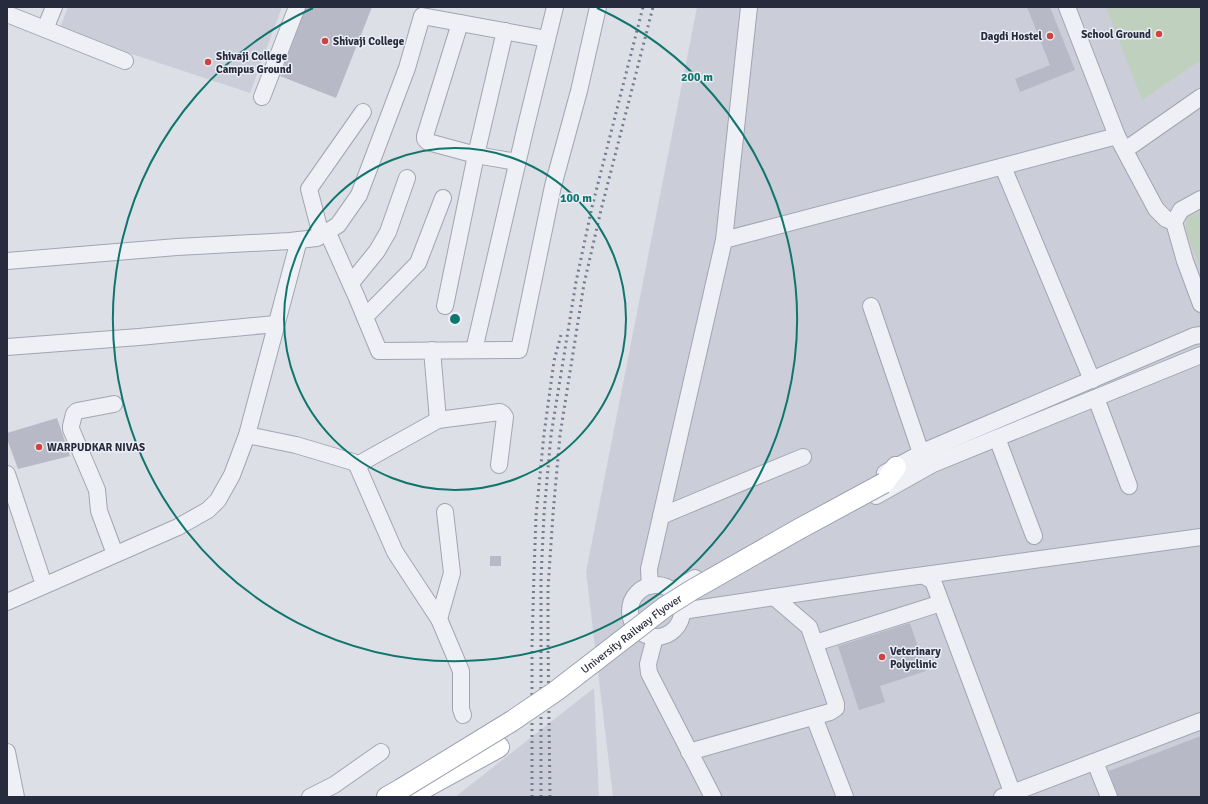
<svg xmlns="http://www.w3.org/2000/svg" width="1208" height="804" font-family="Signika,sans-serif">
<rect width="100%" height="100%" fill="#dddfe7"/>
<g fill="#cbced9">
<polygon points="68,7 282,7 250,93 59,30"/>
<polygon points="697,7 1201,7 1201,797 613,797 586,572"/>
<polygon points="594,688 599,797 455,797"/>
</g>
<g fill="#bfd1be">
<polygon points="1106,7 1201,7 1201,60 1142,100"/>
<polygon points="1201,212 1201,269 1186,232 1187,217"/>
</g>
<g fill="#b7bac6">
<polygon points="306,7 372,7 336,98 280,76"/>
<polygon points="1027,7 1050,7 1075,70 1020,92 1015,79 1050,65"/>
<polygon points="57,418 70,456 18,469 7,439 7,433"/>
<rect x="490" y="556" width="11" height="10"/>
<polygon points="910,623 926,671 880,686 885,702 859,710 838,646"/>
<polygon points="1201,736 1201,797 1118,797 1109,771"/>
</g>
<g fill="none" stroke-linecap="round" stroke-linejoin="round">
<defs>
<g id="minor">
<polyline points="1067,7 1117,136 1156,209 1166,219 1174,222"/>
<polyline points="7,14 125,61"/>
<polyline points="460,23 425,136 425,139 428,142 476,155 517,162"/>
<polyline points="45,29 54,7"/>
<polyline points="262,97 297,7"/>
<polyline points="1125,150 1201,97"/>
<polyline points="1003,167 1092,380"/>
<polyline points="1201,199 1181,210 1174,222 1185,261 1201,304"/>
<polyline points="327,231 357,298 379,351 519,350 553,186 579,91 598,7"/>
<polyline points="321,235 309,189 363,112"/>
<polyline points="724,240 1117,136"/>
<polyline points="7,261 177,247 290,241 317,238 338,225 359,195 407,68 422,16 547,39"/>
<polyline points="351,283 377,251 388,232 407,178"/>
<polyline points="445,306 476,155 505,31"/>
<polyline points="871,306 921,453 925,461"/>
<polyline points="365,317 418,263 443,198"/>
<polyline points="7,347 139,337 276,324"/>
<polyline points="432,350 438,420"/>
<polyline points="474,350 525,130 555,7"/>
<polyline points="1096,398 1129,486"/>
<polyline points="114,404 77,411 74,414 71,426 71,429 97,490 99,511 115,554"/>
<polyline points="247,435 296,445 353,462 357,465 395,552 439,619 461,671 461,709 463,715"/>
<polyline points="997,438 1034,536"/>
<polyline points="357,465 438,420 500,412 503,414 505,417 499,465"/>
<polyline points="885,473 927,450 1194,336 1201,335"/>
<polyline points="7,474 44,585"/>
<polyline points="876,496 933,464 1201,355"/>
<polyline points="661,516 803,457"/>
<polyline points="924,576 933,581 1014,797"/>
<circle cx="656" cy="611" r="26"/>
<polyline points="650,586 649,569 724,240 749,7"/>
<polyline points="672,591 695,578"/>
<polyline points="7,602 178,527 208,510 218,500 232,475 247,435 299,240"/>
<polyline points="682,611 881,581 1201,537"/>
<polyline points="439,619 452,573 445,512"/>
<polyline points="655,637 648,664 649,673 713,797"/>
<polyline points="815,643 941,603"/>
<polyline points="814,717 845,797"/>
<polyline points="7,752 16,797"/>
<polyline points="689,752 830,712 836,708 836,704 809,627 774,597"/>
<polyline points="1095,762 1109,797"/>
<polyline points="310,797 334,785 381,752"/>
<polyline points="1002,797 1201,721"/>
</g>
<g id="major">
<polyline points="884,483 896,467"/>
<polyline points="387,797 401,789"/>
<polyline points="408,797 499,747"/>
</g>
</defs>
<use href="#minor" stroke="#a2a5b1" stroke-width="18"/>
<use href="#major" stroke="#9ca1b2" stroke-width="22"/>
<use href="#minor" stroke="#eff0f5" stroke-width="16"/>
<use href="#major" stroke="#fff" stroke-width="20"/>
<g stroke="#767c90" stroke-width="3" stroke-dasharray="2 4" stroke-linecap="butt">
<polyline points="532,797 532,645 534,573 536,516 544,434 554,361 562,331"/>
<polyline points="541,797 541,578 544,514 551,435 576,282 592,207 643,7"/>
<polyline points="550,797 548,644 548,588 553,514 560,435 584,284 601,210 653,7"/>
</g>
<defs>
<g id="major-bridge">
<path id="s1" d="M401,789l111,-68 44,-30 109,-84 27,-17 107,-61 85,-46"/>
</g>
</defs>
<use href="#major-bridge" stroke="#9ca1b2" stroke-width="22" stroke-linecap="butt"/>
<use href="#major-bridge" stroke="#fff" stroke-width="20"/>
</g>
<g fill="none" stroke="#0f766e" stroke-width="2">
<circle cx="455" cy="319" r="171"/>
<path d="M597 8A342 342 0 1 1 313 8"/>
</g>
<g fill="#ce4240" stroke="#eceef5" stroke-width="1.5">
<circle cx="1159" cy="34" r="4"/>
<circle cx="1050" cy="36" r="4"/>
<circle cx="325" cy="41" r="4"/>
<circle cx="208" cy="62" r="4"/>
<circle cx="39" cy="447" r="4"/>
<circle cx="882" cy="657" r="4"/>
</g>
<g text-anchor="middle" stroke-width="3" stroke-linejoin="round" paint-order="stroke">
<g font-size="11" font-weight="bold" fill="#262b3d" stroke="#eceef5" text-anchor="start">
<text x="1151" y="38" text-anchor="end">School Ground</text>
<text x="1042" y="40" text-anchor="end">Dagdi Hostel</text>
<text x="333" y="45">Shivaji College</text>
<text x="216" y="60">Shivaji College<tspan x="216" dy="13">Campus Ground</tspan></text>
<text x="47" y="451">WARPUDKAR NIVAS</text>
<text x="890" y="655">Veterinary<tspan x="890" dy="13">Polyclinic</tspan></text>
</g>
<g font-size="11" fill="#262b3d" stroke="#eceef5">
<text dy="4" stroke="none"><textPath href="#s1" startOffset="278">University Railway Flyover</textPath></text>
</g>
</g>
<circle cx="455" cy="319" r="6" fill="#0f766e" stroke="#eceef5" stroke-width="2"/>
<g font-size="12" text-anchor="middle" font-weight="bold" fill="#0f766e" stroke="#eceef5" stroke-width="3" stroke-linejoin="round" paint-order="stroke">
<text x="697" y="81">200 m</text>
<text x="576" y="202">100 m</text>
</g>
<rect width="1208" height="804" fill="none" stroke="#262b3d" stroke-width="16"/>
</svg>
